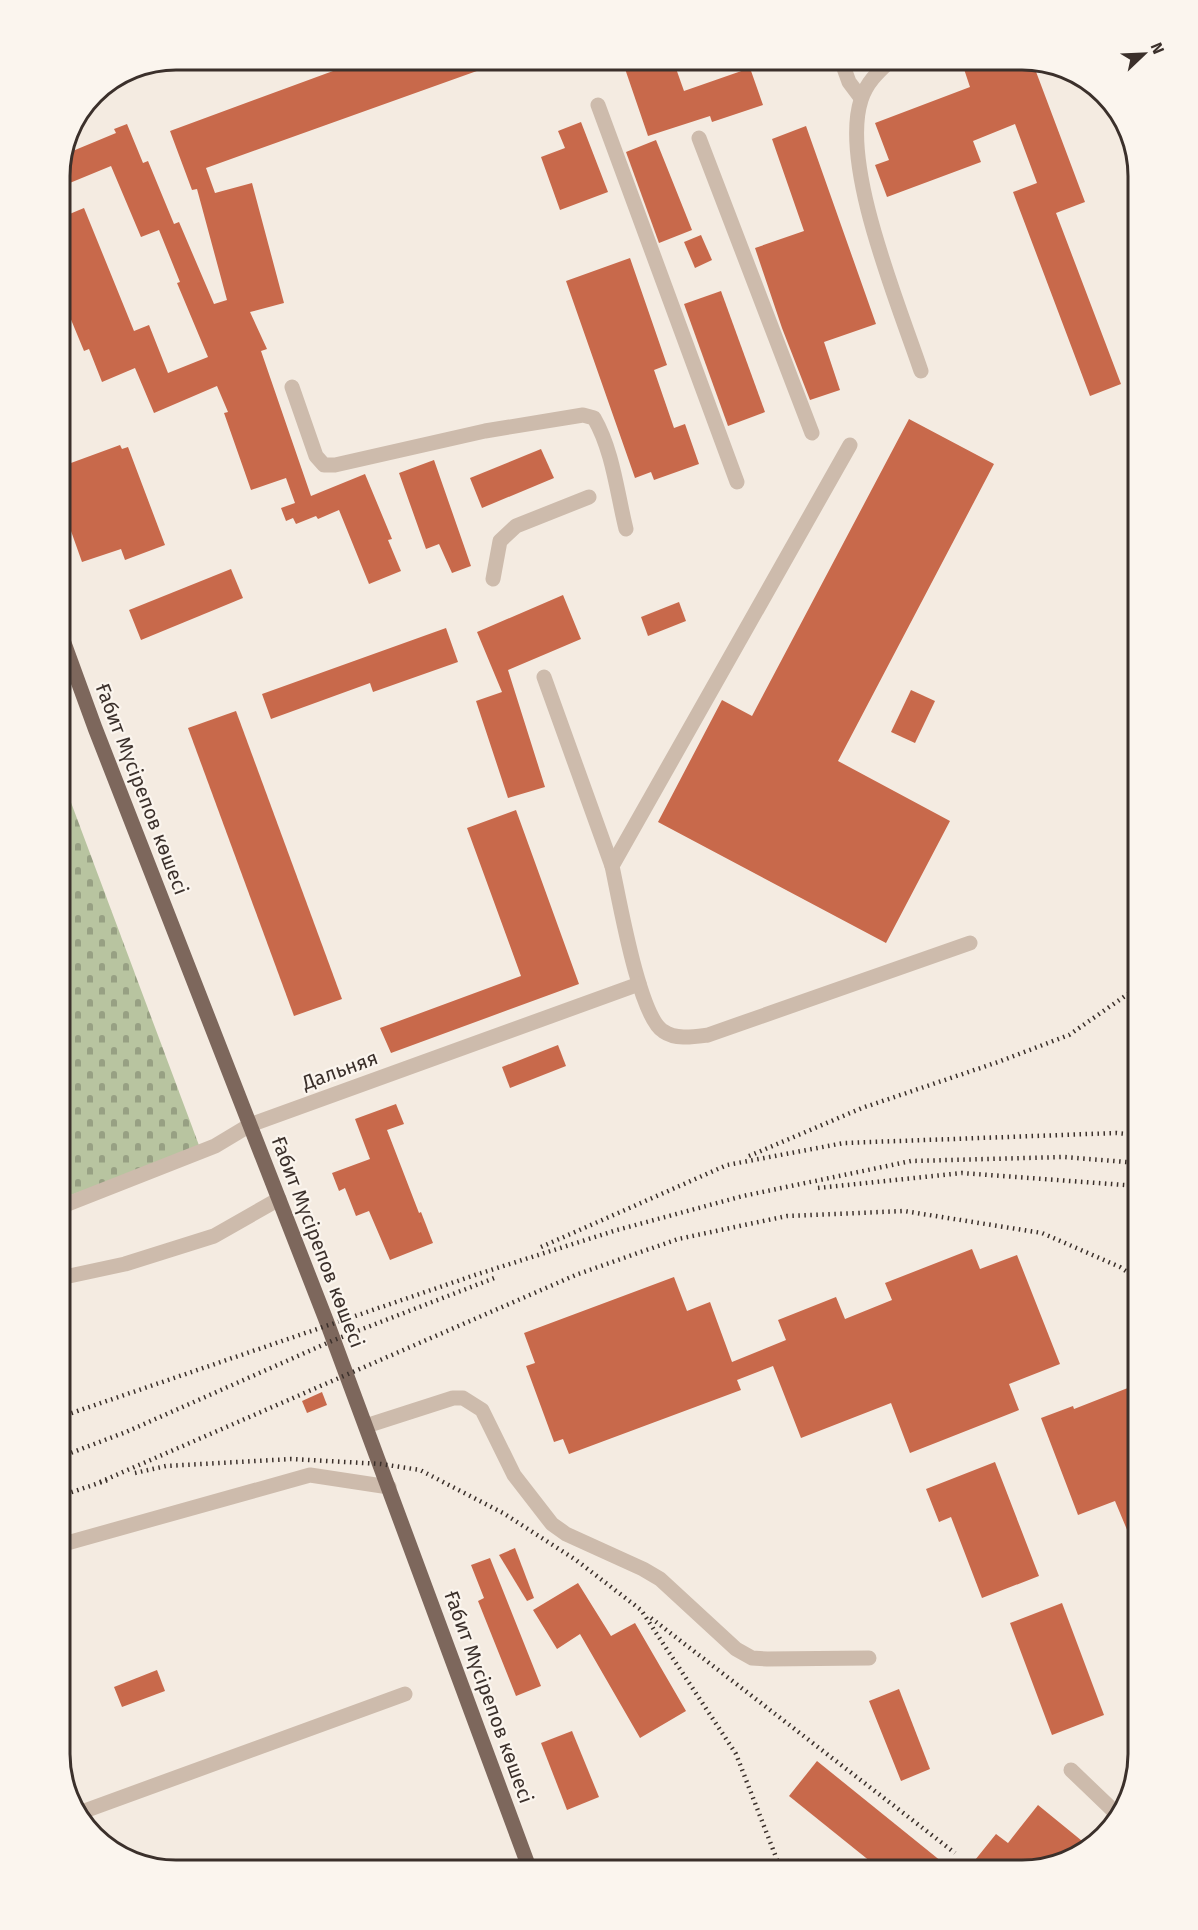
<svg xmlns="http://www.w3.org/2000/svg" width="1198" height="1930" font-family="'Fira Sans',sans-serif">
<defs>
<pattern id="cemetery-stones" width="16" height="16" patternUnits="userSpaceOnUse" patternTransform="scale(1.5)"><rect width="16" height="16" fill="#b8c4a0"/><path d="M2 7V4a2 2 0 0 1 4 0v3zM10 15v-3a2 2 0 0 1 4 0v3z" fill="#97a083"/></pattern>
</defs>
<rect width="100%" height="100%" fill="#f4ebe1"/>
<polygon fill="url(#cemetery-stones)" points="60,773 200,1148 60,1199"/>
<g fill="#c8694b">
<polygon points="363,60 501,60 502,62 206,168 215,193 252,183 284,303 250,312 267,349 261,351 311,496 365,474 392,539 388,540 401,571 369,584 339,510 318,519 316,516 296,524 293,518 286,521 281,508 295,503 286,478 251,490 224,413 228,412 217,386 154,413 135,368 102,382 89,349 84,351 60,293 60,218 84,208 134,331 149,325 168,373 208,357 177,283 180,282 159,230 141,237 111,166 60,187 60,169 63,155 116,133 114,129 127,124 143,163 148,161 174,224 179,222 214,304 227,300 197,189 192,190 170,131"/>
<polygon points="622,60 673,60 684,91 750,68 763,105 712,122 710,116 648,136"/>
<polygon points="961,60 1032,61 1085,202 1056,213 1121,384 1090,396 1013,192 1037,183 1015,124 973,141 981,162 887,197 875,165 889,160 875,123 970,87"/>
<polygon points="581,122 608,192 560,210 541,157 565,148 558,131"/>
<polygon points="806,126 876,324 824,342 840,390 810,400 782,328 755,248 804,231 772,139"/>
<polygon points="656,140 692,230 659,243 626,152"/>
<polygon points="701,235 712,260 695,268 684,242"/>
<polygon points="630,258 667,365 654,370 674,428 685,424 699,464 654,480 651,472 635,478 566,281"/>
<polygon points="721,291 765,412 728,426 684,304"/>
<polygon points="909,419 994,464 838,761 950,821 886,943 658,822 722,700 752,716"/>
<polygon points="120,445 122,449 128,447 165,545 125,560 121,549 82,562 60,500 60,467"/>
<polygon points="541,449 554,478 482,508 470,478"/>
<polygon points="434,460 471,566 452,573 439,544 426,549 399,473"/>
<polygon points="231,569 243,598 141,640 129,610"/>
<polygon points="563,595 581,639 508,670 545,787 508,798 476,701 502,692 477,632"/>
<polygon points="679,602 686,621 648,636 641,617"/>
<polygon points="446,628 458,662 373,692 370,683 271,719 262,694"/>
<polygon points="911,690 935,701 915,743 891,732"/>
<polygon points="236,711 342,999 294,1016 188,728"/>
<polygon points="516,810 579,984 391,1053 380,1028 521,976 467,828"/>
<polygon points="558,1045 566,1066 510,1088 502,1067"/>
<polygon points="396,1104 404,1124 387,1130 419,1213 421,1212 433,1243 390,1260 369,1211 356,1216 345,1188 339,1191 332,1173 370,1159 355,1119"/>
<polygon points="972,1249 980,1269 1017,1255 1060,1364 1009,1384 1019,1410 910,1453 891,1403 801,1438 773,1366 737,1380 741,1390 569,1454 563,1439 554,1442 526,1366 535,1363 524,1333 674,1277 687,1311 710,1302 732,1362 786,1340 778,1320 836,1297 845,1319 892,1300 885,1283"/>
<polygon points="1138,1384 1138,1556 1115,1501 1078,1515 1041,1418 1073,1406 1074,1409"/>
<polygon points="322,1392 327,1405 307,1413 302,1401"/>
<polygon points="995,1462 1039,1576 982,1598 951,1517 939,1522 926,1489"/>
<polygon points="515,1548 534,1598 527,1601 499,1555"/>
<polygon points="490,1558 541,1686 516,1696 478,1601 484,1598 471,1565"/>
<polygon points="578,1583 611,1636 635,1623 686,1711 640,1738 580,1634 557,1649 533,1610"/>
<polygon points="1062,1603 1104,1715 1052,1735 1010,1623"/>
<polygon points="157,1670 165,1691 122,1707 114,1687"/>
<polygon points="899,1689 930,1769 901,1781 869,1701"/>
<polygon points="572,1731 599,1797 567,1810 541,1743"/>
<polygon points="817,1761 952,1870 881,1870 789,1796"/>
<polygon points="1038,1805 1087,1845 1074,1858 1022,1870 967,1870 996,1834 1008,1843"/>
</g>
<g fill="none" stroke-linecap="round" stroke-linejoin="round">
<g stroke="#cdbbac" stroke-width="15">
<polyline points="841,60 849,82 861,98"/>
<path d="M891,60c-13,12 -25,23 -30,40 -21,65 38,205 60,271"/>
<polyline points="123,74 146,66"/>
<polyline points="598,105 737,482"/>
<polyline points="699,138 812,433"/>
<path d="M292,387l24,69 8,9h11l150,-34 98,-16 11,3c19,33 23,75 32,111"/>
<path d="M850,445l-238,421c7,32 27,150 51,165 13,9 30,6 45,4l262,-92"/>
<polyline points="493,579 500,541 516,526 589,497"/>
<polyline points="544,677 612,866"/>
<polyline points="60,1207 215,1146 250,1125 639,984"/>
<polyline points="60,1278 125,1264 214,1236 279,1199"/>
<polyline points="366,1426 453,1398 463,1398 482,1410 514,1475 552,1524 566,1534 643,1569 660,1579 736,1649 752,1658 767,1659 869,1658"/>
<polyline points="60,1545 310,1475 389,1487"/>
<polyline points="1071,1770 1119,1816"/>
<polyline points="79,1813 405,1694"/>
</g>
<polyline stroke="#7d675c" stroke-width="15" points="60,632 95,728 328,1325 530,1870"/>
<g stroke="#3b302b" stroke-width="4.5" stroke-dasharray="1.5 4.5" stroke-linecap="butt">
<polyline points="749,1156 862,1108 998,1062 1069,1035 1138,987"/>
<polyline points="818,1188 962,1173 1138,1186"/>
<polyline points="541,1247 727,1165 844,1143 1116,1133 1138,1135"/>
<polyline points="60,1417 475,1275 617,1230 743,1196 911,1161 1064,1157 1138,1163"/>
<polyline points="60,1457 126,1432 334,1340 497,1277"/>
<polyline points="135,1473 166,1466 291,1459 381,1464 420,1470 503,1513 576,1560 641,1610 736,1754 781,1870"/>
<polyline points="100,1482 578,1274 678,1239 787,1216 904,1211 1042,1233 1120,1267 1138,1279"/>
<polyline points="60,1496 108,1480"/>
<polyline points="651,1618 955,1853"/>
</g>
</g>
<g text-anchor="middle" stroke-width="4.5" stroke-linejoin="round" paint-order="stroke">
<g font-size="20" fill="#3b302b" stroke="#fbf5ee">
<text transform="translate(142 789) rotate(69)" y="7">Ғабит Мүсірепов көшесі</text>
<text transform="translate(340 1070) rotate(-20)" y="7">Дальняя</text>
<text transform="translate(318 1242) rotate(69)" y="7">Ғабит Мүсірепов көшесі</text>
<text transform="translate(489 1697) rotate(70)" y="7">Ғабит Мүсірепов көшесі</text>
</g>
</g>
<path d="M0 0H1198V1930H0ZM176 70H1022A106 106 0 0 1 1128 176V1754A106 106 0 0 1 1022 1860H176A106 106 0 0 1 70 1754V176A106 106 0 0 1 176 70Z" fill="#fbf5ee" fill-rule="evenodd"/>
<path fill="none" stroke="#3b302b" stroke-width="3" d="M176 70H1022A106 106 0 0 1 1128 176V1754A106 106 0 0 1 1022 1860H176A106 106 0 0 1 70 1754V176A106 106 0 0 1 176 70Z"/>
<g transform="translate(1144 54) rotate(67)" stroke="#fbf5ee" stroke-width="4.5" paint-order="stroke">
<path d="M0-4.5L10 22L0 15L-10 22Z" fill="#3b302b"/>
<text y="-9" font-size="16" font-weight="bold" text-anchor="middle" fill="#3b302b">N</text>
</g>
</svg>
